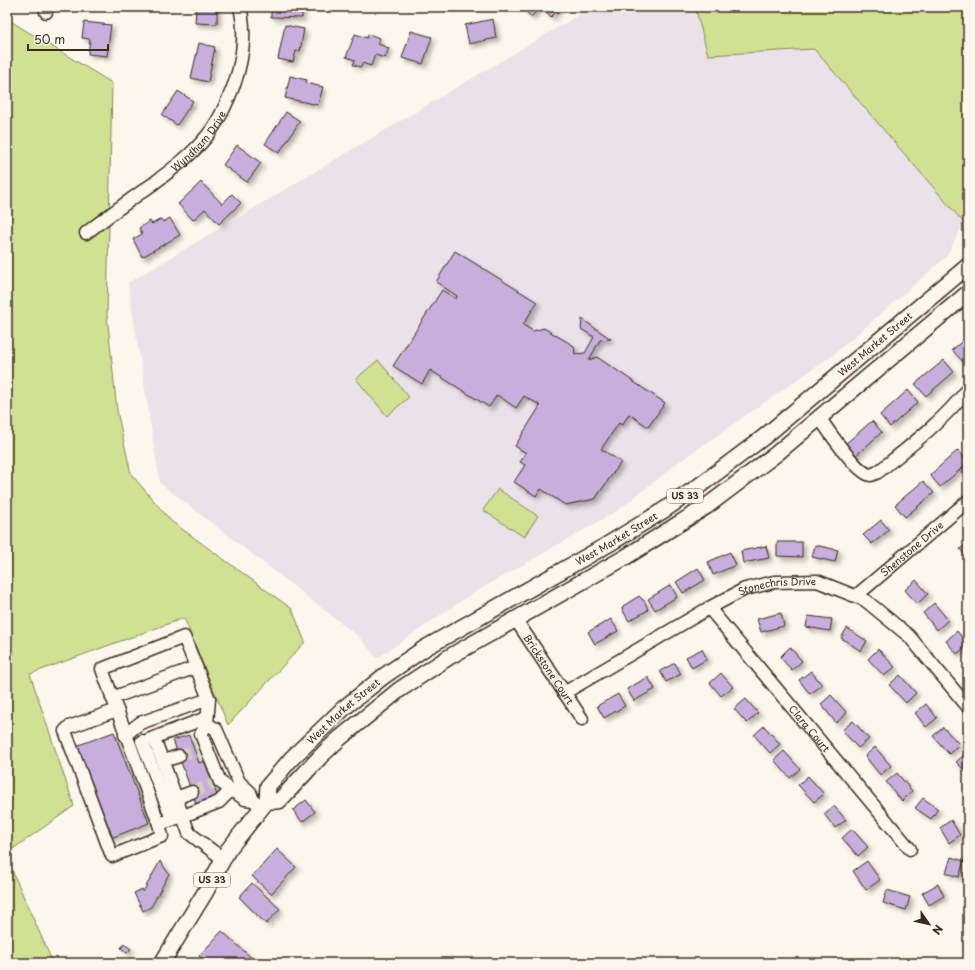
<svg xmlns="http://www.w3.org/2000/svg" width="975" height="970" font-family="'Playpen Sans',sans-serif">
<defs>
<filter id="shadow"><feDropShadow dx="3.5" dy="3.5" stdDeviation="2" flood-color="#0004"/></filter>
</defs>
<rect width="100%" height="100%" fill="#fbf7ec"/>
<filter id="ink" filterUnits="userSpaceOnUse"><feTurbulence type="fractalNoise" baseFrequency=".025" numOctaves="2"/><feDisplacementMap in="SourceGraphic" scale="8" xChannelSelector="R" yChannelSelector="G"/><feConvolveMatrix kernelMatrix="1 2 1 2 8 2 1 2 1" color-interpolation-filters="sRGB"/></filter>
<g filter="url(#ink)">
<polygon fill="#ebe1e8" points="592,7 695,7 708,55 814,49 964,223 946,257 833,355 680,461 617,511 470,595 377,658 358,636 160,483 128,283"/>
<g fill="#d1e194" stroke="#868659">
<polygon points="695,7 968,7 968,220 964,223 814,49 708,55"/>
<polygon points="7,19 112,83 107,315 117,411 131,474 171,521 292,609 305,642 228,725 184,618 30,674 74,806 7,853"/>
<polygon points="378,360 409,397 387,416 356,379"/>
<polygon points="498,489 538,516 524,537 483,510"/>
<polygon points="7,859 53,963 7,963"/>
</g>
<g fill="#c7aedd" stroke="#3b2a1e" filter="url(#shadow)">
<polygon points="196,7 217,7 217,24 195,23"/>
<polygon points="271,7 302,7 302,18 271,17"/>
<polygon points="522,7 541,7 531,17"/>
<polygon points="542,7 561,7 551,17"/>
<polygon points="493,19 496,38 469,44 465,25"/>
<polygon points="84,22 111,25 107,56 88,54 90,39 82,38"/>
<polygon points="285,25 304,29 300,51 296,51 293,62 278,59"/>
<polygon points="411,31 432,37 423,64 402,58"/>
<polygon points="355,34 367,38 368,34 380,38 378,44 389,48 385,58 375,55 371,66 362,63 361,67 353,65 355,60 346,57"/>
<polygon points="199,43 215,47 208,82 191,78"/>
<polygon points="290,76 307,80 306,83 323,87 318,105 285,98"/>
<polygon points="178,91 193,101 177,125 162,115"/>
<polygon points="286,112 300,121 279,153 265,144"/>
<polygon points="237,145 261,163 247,182 223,165"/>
<polygon points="201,182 222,204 232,194 241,203 219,224 205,209 193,220 178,204"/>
<polygon points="170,218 180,235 142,257 133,239 142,234 139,228 150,221 152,224 161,219 163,222"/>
<polygon points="455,251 537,302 523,325 533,331 544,328 574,346 575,354 585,353 594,337 581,329 582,319 611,339 600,340 589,360 597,357 665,403 648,427 629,414 622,425 619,423 601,449 621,462 595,499 565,505 541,489 536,496 514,482 525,465 520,462 526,453 515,446 540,406 538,404 524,396 516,408 497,395 489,407 430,370 422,384 393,366 442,290 456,299 457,296 436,282"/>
<polygon points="968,336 968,358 963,362 952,350"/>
<polygon points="944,360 954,372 926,396 915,384"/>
<polygon points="908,390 918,402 890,427 880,415"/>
<polygon points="872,421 882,432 854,457 844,445"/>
<polygon points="958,450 968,463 940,487 930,475"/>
<polygon points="923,481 934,493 905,517 895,505"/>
<polygon points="881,520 889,530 872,544 863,535"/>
<polygon points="777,542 802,542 802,557 777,556"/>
<polygon points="968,543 968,559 960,549"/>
<polygon points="815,545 838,550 835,562 812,557"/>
<polygon points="766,546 769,558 743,563 741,551"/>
<polygon points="730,552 736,565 713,575 708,562"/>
<polygon points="698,568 705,580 683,593 676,582"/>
<polygon points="916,580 928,594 917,604 905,590"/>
<polygon points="671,585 677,597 655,610 648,599"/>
<polygon points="639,596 645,602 648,610 629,621 622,609 623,606"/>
<polygon points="934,603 948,620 937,630 923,613"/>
<polygon points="781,613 784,626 761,632 757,619"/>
<polygon points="808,616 832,619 830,631 806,627"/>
<polygon points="611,619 618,631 595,644 588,632"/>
<polygon points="847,628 867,641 861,651 841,638"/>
<polygon points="957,631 968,645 957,654 946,641"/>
<polygon points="790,647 802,661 792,670 780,657"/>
<polygon points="702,649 707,659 692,668 686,657"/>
<polygon points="878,649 895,667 884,676 868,659"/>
<polygon points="675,663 681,674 666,682 660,671"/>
<polygon points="811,671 822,685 810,694 799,680"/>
<polygon points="721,673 733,687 721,696 710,683"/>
<polygon points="900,675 916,693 906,703 889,685"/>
<polygon points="648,677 655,689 634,701 627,689"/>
<polygon points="618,694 625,706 604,718 597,706"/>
<polygon points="831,695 847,713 836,723 821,704"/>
<polygon points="746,699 758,713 747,723 734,709"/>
<polygon points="926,704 937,718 926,727 915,713"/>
<polygon points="853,721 869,739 858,748 842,730"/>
<polygon points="764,726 780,744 770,753 754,735"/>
<polygon points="943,727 959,744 949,754 933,736"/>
<polygon points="114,732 149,823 111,838 76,746"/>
<polygon points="189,735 199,763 205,761 218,798 197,806 173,740"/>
<polygon points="875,747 891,766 880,775 865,756"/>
<polygon points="784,751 800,769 790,778 774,760"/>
<polygon points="967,752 968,754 968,774 956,762"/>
<polygon points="897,773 912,791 902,801 886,782"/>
<polygon points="808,776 824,794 814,802 798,785"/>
<polygon points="923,798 938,809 931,819 915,808"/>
<polygon points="306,800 315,812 302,822 293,810"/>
<polygon points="834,806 846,820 835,828 824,814"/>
<polygon points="951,820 960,835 949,843 940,828"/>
<polygon points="852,829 868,847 858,856 842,838"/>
<polygon points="277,849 296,867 271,894 252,876"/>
<polygon points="951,857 964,861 959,877 946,873"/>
<polygon points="160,861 169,874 151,907 143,911 134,893 142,889 143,892"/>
<polygon points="867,861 880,880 866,890 853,871"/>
<polygon points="252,883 280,909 266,924 239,897"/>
<polygon points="938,884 944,896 929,905 922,893"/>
<polygon points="887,890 910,897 906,910 883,903"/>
<polygon points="222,931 255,961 253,963 207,963 199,956"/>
<polygon points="124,944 131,949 127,953 121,948"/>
</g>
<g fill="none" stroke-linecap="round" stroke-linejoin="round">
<g stroke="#d5cec3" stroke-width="12" stroke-dasharray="12 6" stroke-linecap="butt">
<polyline points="179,756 195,750"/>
<polyline points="192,792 213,784"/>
</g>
<defs>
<g id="minor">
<polyline points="46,12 46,7"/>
<path id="s1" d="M86,233c21,-16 42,-32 64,-47 20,-15 41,-30 57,-50 13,-16 21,-35 28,-54 8,-24 11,-50 5,-75"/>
<path d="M819,417c8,12 39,58 52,58l7,-3c31,-25 65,-51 90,-83"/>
<path id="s2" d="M856,596l112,-95"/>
<path id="s3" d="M709,608l201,241"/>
<path id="s4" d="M516,620l66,99"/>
<path id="s5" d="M564,693l145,-85 36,-19 29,-7 43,-1 48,19 44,36 59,71"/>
<polyline points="112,698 196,667"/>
<polyline points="117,710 69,727 65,731 112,856 162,836 159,824 183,816 219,802 231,790"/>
<polyline points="207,724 216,729 239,782 250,792 253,800 257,803"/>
<polyline points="125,735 140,723 209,699"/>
<polyline points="154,738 189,833 223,859"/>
<polyline points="148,740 206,718"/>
<polyline points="142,741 172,819"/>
<polyline points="163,761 179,756"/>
<polyline points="176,798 192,792"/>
<polyline points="159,824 102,669 184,637 209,699 207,724 201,734 220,782 245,799 253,800"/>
</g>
<g id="major">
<polyline points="267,801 279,801 321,756 340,738 399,690 449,657 624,558 707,506 776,454 968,293"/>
<path id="s6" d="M162,963l44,-72 22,-41 39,-49 1,-15 23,-27 53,-51 40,-32 41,-28 182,-103 57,-35 35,-24 65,-49 204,-171"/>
</g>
</defs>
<use href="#minor" stroke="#3b2a1e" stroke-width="15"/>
<use href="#major" stroke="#3b2a1e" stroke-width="18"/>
<use href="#minor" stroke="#fbf7ec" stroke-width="12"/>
<use href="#major" stroke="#fbf7ec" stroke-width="15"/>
</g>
</g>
<g text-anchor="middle" stroke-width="4" stroke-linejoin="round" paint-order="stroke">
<g fill="#fbf7ec" stroke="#75685c" stroke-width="1">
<rect x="667" y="489" width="36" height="14" rx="3"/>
<rect x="194" y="873" width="36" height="14" rx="3"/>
</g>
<g font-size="9" font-weight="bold" fill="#3b2a1e">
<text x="685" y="499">US 33</text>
<text x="212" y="883">US 33</text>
</g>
<g font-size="10" fill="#3b2a1e" stroke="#fbf7ec">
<text dy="4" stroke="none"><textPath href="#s1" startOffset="146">Wyndham Drive</textPath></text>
<text dy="4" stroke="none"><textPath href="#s6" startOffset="963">West Market Street</textPath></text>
<text dy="4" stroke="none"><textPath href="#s6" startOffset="639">West Market Street</textPath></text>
<text dy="4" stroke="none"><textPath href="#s2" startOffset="73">Shenstone Drive</textPath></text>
<text dy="4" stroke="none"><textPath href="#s5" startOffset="241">Stonechris Drive</textPath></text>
<text dy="4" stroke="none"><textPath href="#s4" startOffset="59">Brickstone Court</textPath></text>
<text dy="4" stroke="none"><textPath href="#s6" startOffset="315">West Market Street</textPath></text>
<text dy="4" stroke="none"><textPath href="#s3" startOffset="157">Clara Court</textPath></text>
</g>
</g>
<rect width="975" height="970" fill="none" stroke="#fbf7ec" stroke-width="24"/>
<rect x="12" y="12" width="951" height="946" fill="none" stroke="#3b2a1e" stroke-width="1.5" filter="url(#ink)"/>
<g transform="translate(929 924) rotate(124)" stroke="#fbf7ec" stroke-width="3" paint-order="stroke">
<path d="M0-3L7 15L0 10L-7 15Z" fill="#3b2a1e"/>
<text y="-6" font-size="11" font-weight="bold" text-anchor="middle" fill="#3b2a1e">N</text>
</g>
<path d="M28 44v6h80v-6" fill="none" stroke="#3b2a1e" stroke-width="2"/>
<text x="34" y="44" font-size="12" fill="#3b2a1e" stroke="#fbf7ec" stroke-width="3" paint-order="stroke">50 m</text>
</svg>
